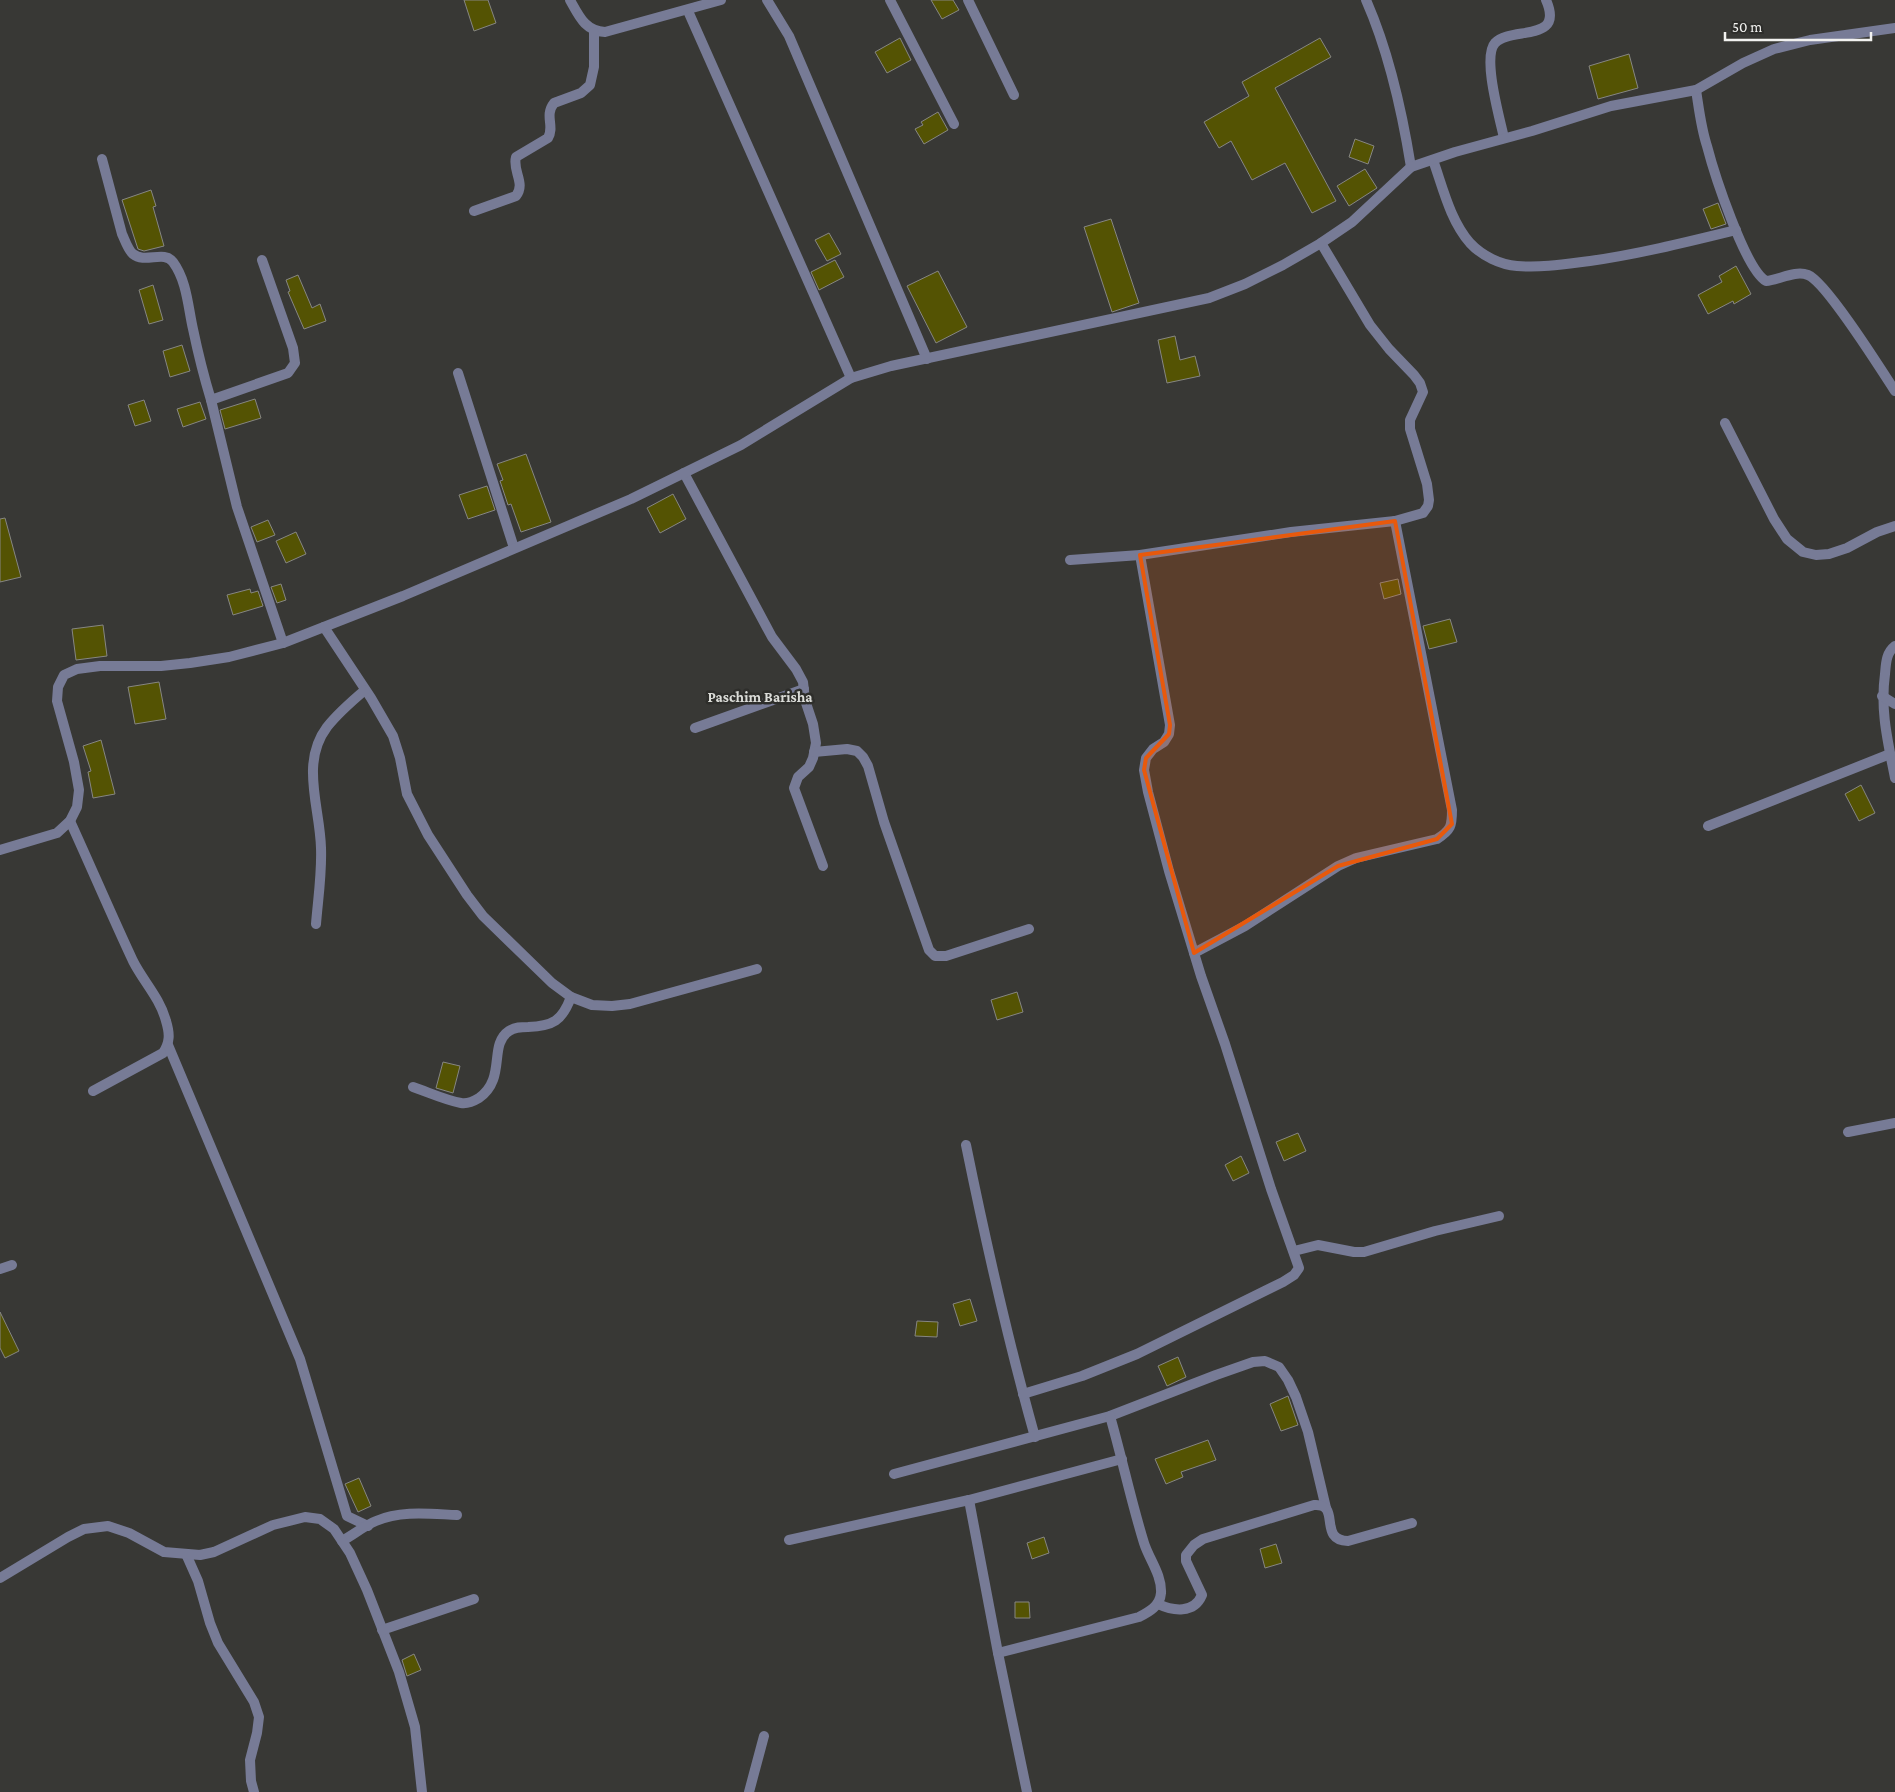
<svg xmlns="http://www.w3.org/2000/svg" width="1895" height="1792" font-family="'Crimson Pro',serif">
<rect width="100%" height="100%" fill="#383835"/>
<g fill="#545303" stroke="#868683">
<polygon points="464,0 488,0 496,23 474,31"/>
<polygon points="931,0 953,0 959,10 942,19"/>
<polygon points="900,38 911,60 887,73 875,52"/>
<polygon points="1320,38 1331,57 1275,88 1336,201 1312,213 1285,163 1252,180 1231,141 1219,148 1204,122 1249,96 1242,82"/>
<polygon points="1629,54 1638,88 1598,99 1589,66"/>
<polygon points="938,112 948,130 924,144 915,129 923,125 921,122"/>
<polygon points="1355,139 1374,146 1368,164 1349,157"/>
<polygon points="1365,169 1377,188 1349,206 1337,186"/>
<polygon points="151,190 156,206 153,207 164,246 144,251 138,249 122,200"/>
<polygon points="1718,203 1726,224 1711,229 1703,209"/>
<polygon points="1111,219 1139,303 1112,312 1084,227"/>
<polygon points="829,233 841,254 827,261 815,240"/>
<polygon points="835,260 844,277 819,290 811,272"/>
<polygon points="1736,266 1751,294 1734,304 1733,301 1708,314 1698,295 1722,282 1719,276"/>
<polygon points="938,271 967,327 936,343 907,286"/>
<polygon points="298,275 312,308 320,304 326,321 304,329 288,292 290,291 286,280"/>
<polygon points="153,285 163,320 149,324 139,290"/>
<polygon points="1175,336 1180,360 1195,356 1200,376 1167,383 1158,340"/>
<polygon points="182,345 190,371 170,377 163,351"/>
<polygon points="255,399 261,418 225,429 220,410"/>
<polygon points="144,400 151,421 135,426 128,405"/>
<polygon points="200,402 206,419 183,427 177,409"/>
<polygon points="526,454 551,522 521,532 511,504 508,505 500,481 503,480 497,464"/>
<polygon points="487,486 495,510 468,519 459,495"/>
<polygon points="673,494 686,519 660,533 647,508"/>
<polygon points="5,518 21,577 0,582 0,519"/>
<polygon points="268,520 275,535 257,542 251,527"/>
<polygon points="296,532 306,554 286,563 276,541"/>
<polygon points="1398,579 1401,594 1384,599 1380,583"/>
<polygon points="281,584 286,600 277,603 271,587"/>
<polygon points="250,589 251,593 258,591 263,606 233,615 227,595"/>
<polygon points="1450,619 1457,642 1429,649 1423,626"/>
<polygon points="103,625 107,656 76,660 72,629"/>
<polygon points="159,682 166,719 135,724 128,687"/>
<polygon points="101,740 115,794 93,798 88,772 91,771 83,746"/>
<polygon points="1861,785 1875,813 1859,821 1845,794"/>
<polygon points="1017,992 1023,1012 997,1020 991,1000"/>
<polygon points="443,1062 460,1066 453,1093 436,1088"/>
<polygon points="1298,1133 1306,1151 1284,1161 1276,1142"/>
<polygon points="1241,1156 1249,1173 1233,1181 1225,1165"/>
<polygon points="970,1299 977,1321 960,1326 953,1304"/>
<polygon points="0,1312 19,1351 5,1358 0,1348"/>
<polygon points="917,1321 938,1322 937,1337 915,1336"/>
<polygon points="1178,1357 1186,1377 1167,1386 1158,1366"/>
<polygon points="1288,1396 1298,1425 1281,1431 1270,1404"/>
<polygon points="1208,1440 1216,1460 1181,1472 1183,1477 1166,1484 1155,1459"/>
<polygon points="359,1478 371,1506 358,1512 345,1484"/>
<polygon points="1044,1537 1049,1553 1032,1559 1027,1543"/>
<polygon points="1276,1544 1282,1563 1265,1568 1260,1549"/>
<polygon points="1015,1602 1029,1602 1030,1618 1015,1618"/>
<polygon points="414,1654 421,1670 407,1676 402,1660"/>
</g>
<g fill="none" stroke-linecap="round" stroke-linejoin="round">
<g stroke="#777b96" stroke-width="10">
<path d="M570,0c9,16 15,31 35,32l116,-32"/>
<polyline points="767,0 789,36 927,359"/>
<polyline points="890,0 954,124"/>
<polyline points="968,0 1014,95"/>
<path d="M1366,0c23,52 36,111 45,167"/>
<polyline points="688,11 851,378"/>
<path d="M1696,90c3,19 5,38 11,56 7,27 38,123 59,135 13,-1 29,-11 42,-6 18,7 74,96 87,116"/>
<path d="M1504,138c-4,-19 -22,-81 -9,-95 16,-17 70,0 51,-43"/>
<path d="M102,159l20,75c3,6 6,16 11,20 12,10 31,-4 40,8 14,19 15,45 20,67 5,24 11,48 18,71l77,-27 7,-10 -2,-15 -31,-88"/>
<path d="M1433,160c10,28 17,60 37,83 12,13 31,22 47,23 25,2 49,-2 73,-5 49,-7 97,-19 146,-31"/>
<path d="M474,211l42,-15c10,-13 -4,-25 0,-39l32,-19c7,-12 -4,-22 6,-35l27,-10 9,-8 4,-18v-35"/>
<polyline points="458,373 514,548"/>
<polyline points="211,400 237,507 283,643"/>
<polyline points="1725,423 1774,519 1787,539 1803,552 1816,555 1829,554 1847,548 1877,532 1895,526"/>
<polyline points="684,473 772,637 796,669 803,682 805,700 813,724 816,743 813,758 809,767 798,777 794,788 823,866"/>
<polyline points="1070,560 1140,555 1291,532 1395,521 1423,513 1428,506 1429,500 1427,484 1410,429 1410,420 1423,392 1420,383 1414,375 1389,349 1370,325 1321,243"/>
<polyline points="324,627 371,698 393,736 400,758 407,794 428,835 467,895 483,916 552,983 571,997 592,1005 612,1006 630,1004 757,969"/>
<path d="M1895,646c-9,7 -9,17 -10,28 -5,37 3,68 10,104"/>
<polyline points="1882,696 1895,704"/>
<polyline points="695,728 804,689"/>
<polyline points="814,752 847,749 857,751 863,757 868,766 884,822 929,950 935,956 946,956 1029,929"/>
<path d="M70,821c21,46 41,93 63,140 10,20 27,37 33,60 4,13 4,21 -3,32l-70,38"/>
<polyline points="1708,826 1890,754"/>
<polyline points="0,850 57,833 70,821 77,807 79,790 74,762 57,701 58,687 64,675 77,669 100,666 161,666 190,663 229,657 283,643 403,596 631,499 741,445 851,378 891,366 1209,298 1245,284 1283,265 1321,243 1352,222 1411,167 1455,152 1532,131 1611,106 1696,90 1743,63 1774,49 1810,40 1895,28"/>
<path d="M316,924c2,-25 6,-50 5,-76 -1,-41 -21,-85 6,-121 11,-14 25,-26 38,-37"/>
<path d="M1194,953l51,-27 93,-60 18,-8 81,-19c14,-9 15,-13 15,-29l-57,-289"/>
<polyline points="168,1045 300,1359 347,1516 368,1526"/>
<path d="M413,1087c15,5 32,13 48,16 5,1 13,-2 18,-5 28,-20 9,-53 30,-67 6,-4 12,-4 19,-4 25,-1 34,-6 43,-30"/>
<polyline points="1848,1132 1895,1123"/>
<path d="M966,1145c20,98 42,196 69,292"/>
<polyline points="1294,1251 1318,1245 1354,1252 1364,1252 1435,1231 1499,1216"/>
<polyline points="0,1269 12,1265"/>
<polyline points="1023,1394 1082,1376 1137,1354 1283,1282 1294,1275 1299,1268 1271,1189 1225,1044 1201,976 1169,871 1148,792 1144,770 1146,758 1153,749 1164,742 1169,734 1170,725 1140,555"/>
<polyline points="894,1474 1110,1416 1216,1375 1253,1362 1265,1361 1279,1367 1288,1380 1296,1397 1308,1432 1326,1508"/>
<polyline points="969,1500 998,1653 1027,1792"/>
<polyline points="789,1540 969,1500 1122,1459"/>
<path d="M342,1541c11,-6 22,-15 34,-20 25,-11 55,-7 81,-6"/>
<polyline points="186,1554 198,1581 210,1623 218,1643 254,1702 259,1717 257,1733 250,1760 251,1781 254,1792"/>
<polyline points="0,1578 68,1537 84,1529 108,1526 129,1533 164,1552 200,1555 214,1552 273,1525 305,1517 320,1519 334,1529 350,1553 367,1590 399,1672 415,1727 422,1792"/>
<path d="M1158,1604c15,7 36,10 44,-9l-16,-34v-6l8,-10 9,-6 111,-34c28,-2 3,35 34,36l64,-18"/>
<polyline points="382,1630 474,1599"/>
<path d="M998,1653l141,-36c10,-5 21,-11 22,-24 1,-18 -12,-34 -17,-50 -13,-42 -22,-85 -34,-127"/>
<polyline points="749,1792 764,1736"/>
</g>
</g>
<path fill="#e8590c" fill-opacity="0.2" stroke="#e8590c" stroke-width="4" stroke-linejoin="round" d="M1395,521l57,303 -15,15 -99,27 -144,87 -50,-183 2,-12 23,-24 1,-9 -30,-170z"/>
<g text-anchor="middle" stroke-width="5" stroke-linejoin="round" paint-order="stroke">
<g font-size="15" font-weight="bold" fill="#dbdcd8" stroke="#2e2e2b">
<text x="760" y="702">Paschim Barisha</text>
</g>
</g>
<path d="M1725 32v8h146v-8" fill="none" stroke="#f2f2f0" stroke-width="2.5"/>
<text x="1732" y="32" font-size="15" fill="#f2f2f0" stroke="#2e2e2b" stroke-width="4" paint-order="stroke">50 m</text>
</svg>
